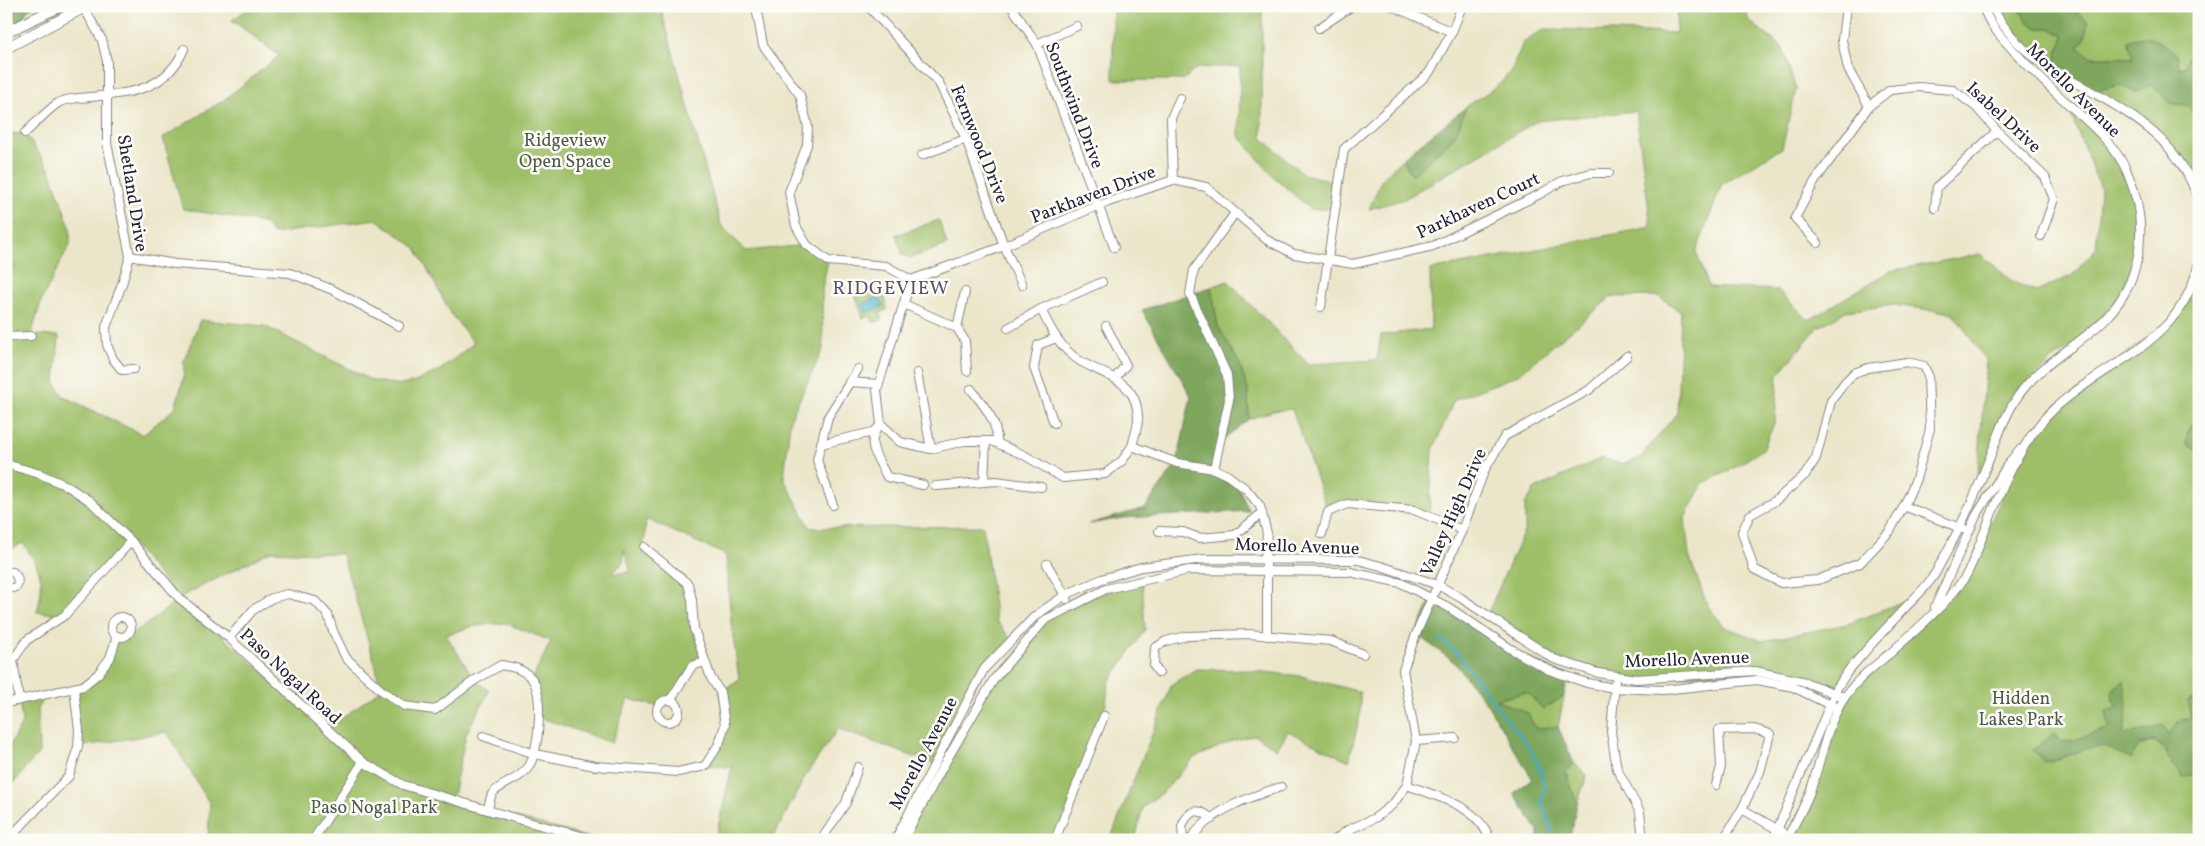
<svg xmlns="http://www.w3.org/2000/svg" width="2205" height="846" font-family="Vollkorn,serif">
<rect width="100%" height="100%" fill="#fdfcf7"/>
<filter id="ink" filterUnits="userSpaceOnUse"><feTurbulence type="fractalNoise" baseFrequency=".02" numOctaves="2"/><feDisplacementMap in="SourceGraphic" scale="10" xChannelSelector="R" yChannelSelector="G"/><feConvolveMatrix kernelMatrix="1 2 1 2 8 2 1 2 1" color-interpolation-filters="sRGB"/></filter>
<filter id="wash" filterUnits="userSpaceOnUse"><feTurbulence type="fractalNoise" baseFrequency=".0096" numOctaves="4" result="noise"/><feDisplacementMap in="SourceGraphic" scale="20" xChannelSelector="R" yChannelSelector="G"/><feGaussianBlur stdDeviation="1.12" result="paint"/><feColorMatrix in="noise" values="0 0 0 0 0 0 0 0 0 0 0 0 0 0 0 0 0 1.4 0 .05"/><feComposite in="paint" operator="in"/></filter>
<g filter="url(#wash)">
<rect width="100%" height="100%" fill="#ebe6c9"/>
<g fill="#9ebf68" stroke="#607052" fill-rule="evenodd">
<path d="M253,6h407l61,219 25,26 61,-6 21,16 -6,27 1,61 -33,71 -6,59 26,49 173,-2 13,95 16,19 -28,29 -50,95 -96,-35 -31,44 -35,67h-57l17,-73 -27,-1 20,-41 -5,-33 19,-13 -8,-56 -5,-68 -80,-36 -2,28 44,37 6,45 11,33 -13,4 -21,33h-6l-8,7 -29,-7 -16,44 -73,-26 -7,-37 19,-39 -46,-18 -31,3 -28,9 29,45 14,11 -23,43 -14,66 145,40h-389l2,-36 -43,-72 -89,15 -4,-58 24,-15 19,-38c18,2 47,-26 62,-37l-48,-57 -66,73 -28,-3c8,-33 5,-41 -14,-69l-17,9v-418l19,-1 25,37 20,57v17l-28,55 -11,36 28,1 -4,46 8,14 80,39 32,-27 9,-31v-17l16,-40 64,6 109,55 29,4 13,-3 25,-12 34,-27 -23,-29 -35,-66 -40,-29 -103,15 -9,-11 -81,-14 -20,-71 61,-38 55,-44 -47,-36zM624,549l7,23 -19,2 11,-11zM271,551l71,3 34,113 4,23 -53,39 -148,-131z"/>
<polygon points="1113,6 1262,6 1262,138 1302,173 1339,184 1335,209 1310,209 1271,174 1239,136 1240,66 1197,68 1183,80 1113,80"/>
<polygon points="1677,6 1746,6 1748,20 1782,47 1796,89 1782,148 1722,184 1696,252 1709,287 1777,290 1809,320 1890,271 1980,254 2013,282 2037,292 2074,274 2096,248 2100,188 2066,102 2114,151 2136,199 2138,259 2107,319 2050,362 2019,395 1977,489 1986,360 1953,313 1894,305 1846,311 1817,328 1778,375 1775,421 1763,449 1731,470 1703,483 1685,518 1689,556 1707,605 1725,627 1762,641 1848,624 1916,596 1834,693 1755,671 1636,679 1554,659 1487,615 1525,529 1525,504 1535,489 1602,458 1622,464 1639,459 1677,413 1681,312 1658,296 1611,297 1518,375 1454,400 1433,450 1429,516 1347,504 1328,512 1292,409 1273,411 1249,419 1248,390 1239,363 1218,326 1211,287 1228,281 1308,364 1377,360 1381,335 1431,329 1430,270 1651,227 1636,111 1537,121 1404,199 1369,209 1381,181 1403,158 1412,175 1454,136 1466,107 1500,84 1512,69 1523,43 1544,29 1676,33"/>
<polygon points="1993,6 2017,6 2037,28 2050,28 2064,36 2058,50 2054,72 2014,39"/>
<polygon points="2068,6 2199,6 2199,58 2197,57 2186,67 2179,68 2133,58 2091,57 2078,47 2088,21"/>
<polygon points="2151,84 2170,103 2185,105 2193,111 2199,107 2199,203 2193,183 2150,129 2091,92 2119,85 2136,92"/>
<polygon points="939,220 947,245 910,258 903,255 896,235"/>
<path d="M2199,262v436l-11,2 3,18 -12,2 -10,17 -22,6c15,-4 19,11 25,21 3,5 8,7 10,12l17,-3v67h-413l25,-50 33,-93 69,-64 52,-56 67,-144 21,-24 123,-93z"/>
<polygon points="880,289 882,296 885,296 887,310 880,313 882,320 873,323 871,316 863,318 855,294 860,293 861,296"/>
<polygon points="1142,579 1145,630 1109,682 1104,716 1055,840 903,840 994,679 1045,620 1070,605"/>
<polygon points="1196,669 1247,670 1301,676 1360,692 1360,715 1349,761 1288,731 1277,749 1254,735 1233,741 1194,758 1164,791 1143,807 1135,840 1110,840 1172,684"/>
<polygon points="1527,692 1543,709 1564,696 1558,727 1534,728 1495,700"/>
<polygon points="47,694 38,707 39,753 6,792 6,752 22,723 19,700"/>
<polygon points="1574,763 1587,775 1577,804 1566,772"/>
</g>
<g fill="#7ea65c" stroke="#50644c">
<polygon points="10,6 33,6 28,10 17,26"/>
<path d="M2017,6h51l20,15 -3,18 -7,8 13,10 42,1 -6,-17c22,-9 32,0 50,13l2,14 7,-1 1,-10h11l1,50 -6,4 -8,-6 -15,-2 -19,-19 -15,8 -17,-7 -28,7 -37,-20 4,-22 6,-14 -14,-8h-13l-11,-8z"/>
<polygon points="1466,107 1455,136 1412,176 1403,158"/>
<polygon points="1211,287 1218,326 1239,363 1248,390 1249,419 1221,441 1214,469 1236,482 1249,511 1123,518 1089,524 1145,508 1177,463 1191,396 1142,310"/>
<polygon points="2199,410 2199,452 2186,444 2188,430"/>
<polygon points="1432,598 1511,649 1568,677 1564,696 1543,709 1527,692 1496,700 1528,713 1535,728 1558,727 1574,763 1566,772 1577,804 1569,840 1538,840 1538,831 1514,793 1532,778 1487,704 1454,662 1416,634"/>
<path d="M2124,681c4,21 4,33 -1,53l29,-5 10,-5 7,12c5,-12 9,-15 22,-18l-3,-18 11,-2v75l-17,4c-2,-6 -4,-6 -8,-10 -9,-9 -3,-18 -21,-26l-14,5 -8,13c-8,-4 -20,-11 -29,-12 -16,-2 -40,14 -58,15l-11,-12 22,-17 5,9 11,-1 38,-13 -3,-17 11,-3 -4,-7 -1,-12z"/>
</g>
<polygon fill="#42acc2" stroke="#32677e" points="880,297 883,307 866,313 862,303"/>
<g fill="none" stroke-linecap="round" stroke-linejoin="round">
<polyline stroke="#42acc2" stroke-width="2.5" points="1440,639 1458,654 1503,715 1523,739 1536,760 1546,786 1541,800 1555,840"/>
</g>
</g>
<g filter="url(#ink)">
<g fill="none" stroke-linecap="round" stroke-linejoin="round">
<defs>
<g id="minor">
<polyline points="83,6 102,40 107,61 107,143 130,256 122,284 106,327 107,345 113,359 122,370 134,369"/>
<polyline points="761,6 757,13 763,45 800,95 808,127 807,145 789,192 796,226 807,245 828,261 886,266 911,280"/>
<polyline points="868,6 939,83 966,139 1004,246 1022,285"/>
<polyline points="1011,6 1037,44 1114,247"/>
<polyline points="1392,6 1452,32"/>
<polyline points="1846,6 1842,40 1848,69 1869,106"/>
<path d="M1993,6c3,12 11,20 18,29 18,22 42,36 67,49 53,30 103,56 121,119"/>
<polyline points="1319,28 1352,6"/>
<polyline points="1037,44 1077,26"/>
<path d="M25,133c9,-8 25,-26 35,-31 9,-4 21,-4 31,-5 40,-4 76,-7 93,-48"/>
<polyline points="922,155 966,139"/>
<polyline points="1173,180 1171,118 1180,98"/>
<polyline points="1935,208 1937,187 1997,131"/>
<polyline points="1818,243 1795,218 1815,181 1869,106 1890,90 1918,87 1953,90 1976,107 1997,131 2045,177 2054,199 2041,236"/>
<polyline points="130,256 175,264 290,273 333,290 399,326"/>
<polyline points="911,280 1004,246 1097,206 1173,180 1206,187 1267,240 1294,254 1353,264 1433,246 1540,194 1562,181 1591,173 1609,173"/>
<polyline points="911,280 877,390 881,424 900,442 931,449 964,441 992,441 1024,455 1063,478 1105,474 1122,461 1132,446 1177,463 1214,469 1227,475 1246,489 1260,506 1267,533 1265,559 1267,572 1267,636"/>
<polyline points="965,292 957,328 965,341 967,371"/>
<polyline points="904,304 957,328"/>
<polyline points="1321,307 1344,149 1429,73 1452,32 1462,6"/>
<path d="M1041,309c9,20 20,40 39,52 27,16 58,19 58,58 0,8 -4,19 -6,27"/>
<polyline points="1106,326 1126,365 1115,378"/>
<polyline points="1008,328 1041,309 1102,282"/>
<polyline points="6,337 31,336"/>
<polygon points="1907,362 1924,366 1928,375 1930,429 1916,479 1904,506 1890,531 1860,563 1818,580 1781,583 1754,569 1742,532 1750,515 1775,501 1805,475 1816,458 1831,401 1845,382 1854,373 1868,368"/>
<polyline points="917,373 931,449"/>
<polyline points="849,382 879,384"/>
<path d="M971,389c13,17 27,32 26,54"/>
<polyline points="1054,423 1034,368 1038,345 1056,338"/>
<path d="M881,424c-18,18 -3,34 6,53l36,8"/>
<polyline points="821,444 873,432"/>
<polyline points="6,464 40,474 67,486 90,501 131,541 179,598 229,638 363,762 403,785 528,822 597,840"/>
<polyline points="1214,469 1229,400 1227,375 1190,294 1194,270 1235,213"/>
<polyline points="984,482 986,441"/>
<polyline points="936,486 996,481 1041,487"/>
<polyline points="833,505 817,460 828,417 858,369"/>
<polyline points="1904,506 1963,529"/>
<polyline points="1159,531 1183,532 1199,538 1235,535 1262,513"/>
<polyline points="1322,534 1328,512 1347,504 1414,510 1462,530"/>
<polyline points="1047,564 1067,599"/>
<path d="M6,572h7c4,4 6,7 4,14l-4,2h-7"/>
<polyline points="1935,607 1976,516 2007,466 2019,450"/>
<circle cx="121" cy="627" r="10"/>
<path d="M229,638l24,-28 19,-12 16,-4 27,7 13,14 5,16 13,27 35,32 23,16 31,4 40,-30 26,-15c12,2 23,4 31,14 12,16 7,71 -3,87 -7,13 -30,18 -37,28 -2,4 -3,11 -4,15"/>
<polyline points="1159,673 1154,666 1155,648 1166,641 1187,636 1249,634 1331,641 1363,654"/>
<polyline points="1615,683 1611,732 1617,769 1640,812 1643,840"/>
<polyline points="671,699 692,666 705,662"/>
<circle cx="668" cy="711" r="11"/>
<polyline points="19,700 13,660 27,640 65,615 131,541"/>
<polyline points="6,703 83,686 98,674 110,658 117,636"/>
<polyline points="483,736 535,754 595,766 678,772 705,766 719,744 725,725 720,692 711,678 694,629 692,600 688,584 644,547"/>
<polyline points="1416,741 1455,738"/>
<path d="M1407,785c31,12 72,21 83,55"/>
<polyline points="1716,785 1721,767 1719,730 1754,729 1770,734 1760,772 1742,809 1723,840"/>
<polyline points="1742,809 1782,832"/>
<polyline points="1348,830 1352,840"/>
<polyline points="15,840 16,831 69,776 78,747 79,730 74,689"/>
<polyline points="313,840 363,762"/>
<polyline points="821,840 846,803 858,767"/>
<polyline points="895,840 984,669 1034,617 1065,595 1102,579 1141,567 1204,559 1358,560 1381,566 1438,585 1461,598 1554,659 1598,673 1636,679 1755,671 1802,681 1844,697"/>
<polyline points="903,840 942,768 994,679 1045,620 1106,589 1189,570 1350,572 1401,583 1448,607 1511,649 1549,670 1587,683 1614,688 1663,690 1757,680 1793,687 1838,709"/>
<polyline points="1055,840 1104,716"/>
<path d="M1183,840l-1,-14c7,-16 15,-20 30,-7"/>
<path d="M1190,840c20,-29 58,-43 91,-53"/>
<polyline points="1335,840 1348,830 1375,818 1393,804 1407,785 1416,741 1403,670 1416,634 1462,530 1485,469 1505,436 1589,390 1627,356"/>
<path d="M1773,840l64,-152 11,-17c17,-20 35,-40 53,-59 12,-13 29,-27 37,-44 18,-32 35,-66 48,-101 10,-24 17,-49 32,-71 32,-46 89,-59 112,-114 15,-36 13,-72 -2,-108 -12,-30 -39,-51 -62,-72 -19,-16 -36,-34 -53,-52 -12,-13 -25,-27 -30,-44"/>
<path d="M1786,840c9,-17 19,-34 25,-51 11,-31 15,-65 34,-92 11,-17 27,-29 43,-42 24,-21 60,-52 77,-78 9,-14 14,-33 21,-49 15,-39 37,-91 69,-120 55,-50 126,-63 144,-146"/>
</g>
<g id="major">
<polyline points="6,32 61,6"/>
<polyline points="6,48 87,6"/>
</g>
</defs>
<use href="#minor" stroke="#868482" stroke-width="10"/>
<use href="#major" stroke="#868482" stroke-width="12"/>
<use href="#minor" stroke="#fff" stroke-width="8"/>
<use href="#major" stroke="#fff" stroke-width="10"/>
</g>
</g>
<g text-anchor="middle" stroke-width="5" stroke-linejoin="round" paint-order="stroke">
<g font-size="18" fill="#22223b" stroke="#fdfcf7">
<text transform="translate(2074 90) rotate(45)" y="6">Morello Avenue</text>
<text transform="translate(1075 105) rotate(69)" y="6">Southwind Drive</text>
<text transform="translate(2004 117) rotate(43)" y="6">Isabel Drive</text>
<text transform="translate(980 144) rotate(68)" y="6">Fernwood Drive</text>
<text transform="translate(133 193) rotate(81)" y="6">Shetland Drive</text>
<text transform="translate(1093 194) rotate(-21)" y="6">Parkhaven Drive</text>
<text transform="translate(1478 205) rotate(-25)" y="6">Parkhaven Court</text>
<text transform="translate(1453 512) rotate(-66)" y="6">Valley High Drive</text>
<text transform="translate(1297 546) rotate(2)" y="6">Morello Avenue</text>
<text transform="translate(1687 659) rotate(-2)" y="6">Morello Avenue</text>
<text transform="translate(291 676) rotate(43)" y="6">Paso Nogal Road</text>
<text transform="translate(923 753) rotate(-62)" y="6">Morello Avenue</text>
</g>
<g font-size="18" fill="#4d594b" stroke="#fdfcf7">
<text x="565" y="146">Ridgeview<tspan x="565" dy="21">Open Space</tspan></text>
<text x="2021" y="704">Hidden<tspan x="2021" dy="21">Lakes Park</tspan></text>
<text x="374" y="813">Paso Nogal Park</text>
</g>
<g font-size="19" letter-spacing="1" fill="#595071" stroke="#fdfcf7">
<text x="891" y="294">RIDGEVIEW</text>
</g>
</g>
<rect width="2205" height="846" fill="none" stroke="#fdfcf7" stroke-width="25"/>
</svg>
